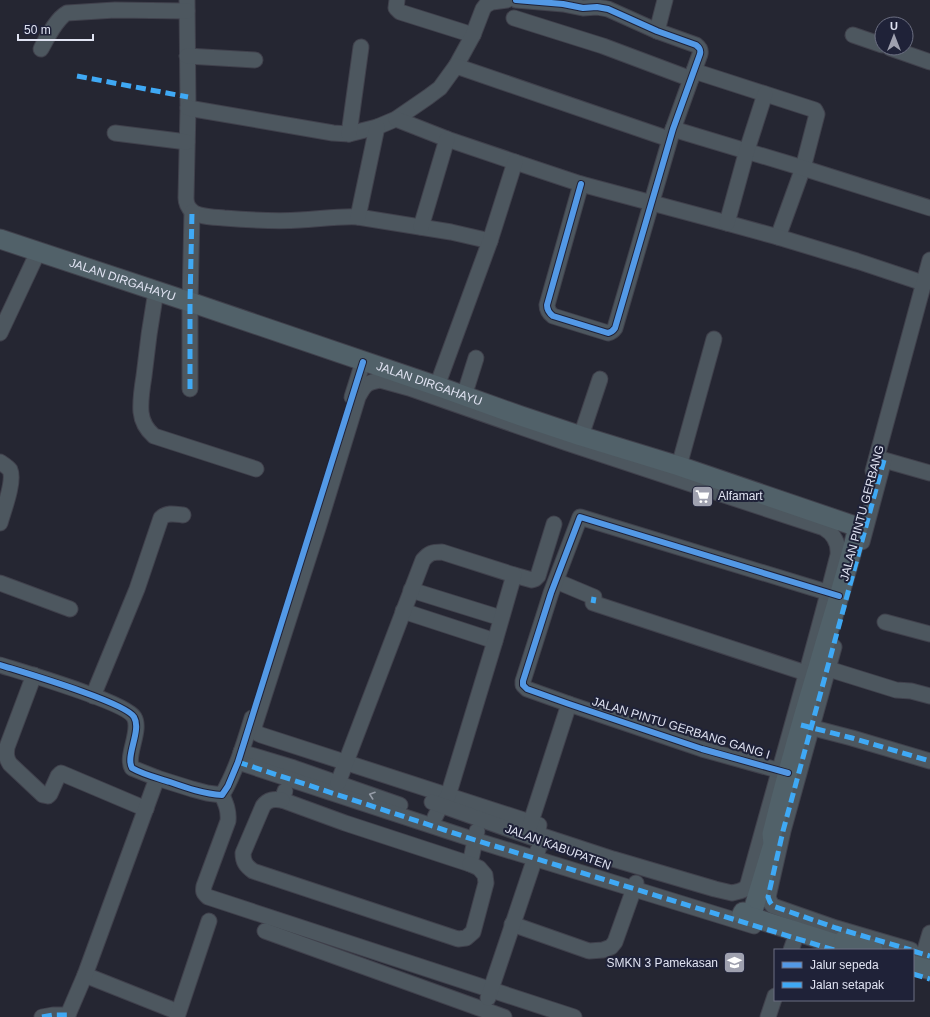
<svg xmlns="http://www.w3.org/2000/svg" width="930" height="1017" font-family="Helvetica,sans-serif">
<rect width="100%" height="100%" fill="#252632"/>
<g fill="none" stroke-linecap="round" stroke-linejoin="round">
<defs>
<g id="minor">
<path d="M187,0l1,108 -2,90c0,4 2,10 6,13 6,6 23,6 32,7 25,2 51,4 76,2 20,-1 39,-4 58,-3l93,15 39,9"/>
<polyline points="397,0 396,8 400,12 473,35"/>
<path d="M516,0l47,4 20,4 14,-1 11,2 49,22 39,14c4,3 5,5 4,9l-27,75 -58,199c-2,3 -3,4 -7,5l-55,-17c-4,-3 -6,-6 -6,-11l34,-121"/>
<polyline points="514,18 603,46 691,79"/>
<polyline points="657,31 665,0"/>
<polyline points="853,35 882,45"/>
<polyline points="890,48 930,62"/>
<path d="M41,49c6,-11 15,-30 26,-36l48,-3 72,1"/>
<polyline points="187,56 255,60"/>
<polyline points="456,66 473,35 483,9 486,5 492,2 507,0"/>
<polyline points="694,71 815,110 817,114 803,168 778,237"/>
<polyline points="188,108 333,133 349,134 377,127 396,119 428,97 440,88 456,66 669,139"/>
<polyline points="396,119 447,139 515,162 581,184 727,223 778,237 857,261 923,283"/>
<polyline points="673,129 803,168 930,208"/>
<polyline points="115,133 187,142"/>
<polyline points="349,134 361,47"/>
<polyline points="358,217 377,127"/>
<polyline points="727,223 747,150 765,94"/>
<polyline points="421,227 447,139"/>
<path d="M156,291c-5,28 -9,56 -12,85 -2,12 -4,24 -3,36 1,10 6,18 13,24l102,33"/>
<polyline points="0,333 38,252"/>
<path d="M380,380l29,8 158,55 257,85c10,6 15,16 14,27 -28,110 -60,219 -90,329l-3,5 -5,2 -8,2 -17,-4 -102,-30 -76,-25 2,-9 -278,-90 -4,-2 -3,-4 1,-5 63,-196 40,-131c7,-13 8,-14 22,-17z"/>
<polyline points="437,386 490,241 515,162"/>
<polyline points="190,389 190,302 192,212"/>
<polyline points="464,396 476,358"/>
<polyline points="352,397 363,362"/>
<polyline points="581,436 600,379"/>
<polyline points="877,458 930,473"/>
<path d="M0,462c3,2 8,5 10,8 5,11 -7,42 -10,53"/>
<polyline points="679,466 714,339"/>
<polyline points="873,471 930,260"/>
<polyline points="862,542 884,460"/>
<polyline points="514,575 532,580 535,579 538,576 554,524"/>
<polyline points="556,581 594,597 594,598 593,603 815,676"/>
<polyline points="0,583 70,609"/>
<polyline points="411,590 501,618"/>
<polyline points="403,611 495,641"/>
<polyline points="885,622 930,634"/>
<polyline points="834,647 783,831 768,897 770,902 773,906 836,928 911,950"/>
<path d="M0,665c22,7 125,37 134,52 8,13 -9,39 -2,51l25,10 35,11 15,4 15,2c14,-24 22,-51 30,-77"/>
<polyline points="819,666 896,690 911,691 930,696"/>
<path d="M34,675l-27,72c-1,7 -1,11 3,17l33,31 5,1 2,-2 8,-18 3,-3 85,36"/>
<path d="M93,696l44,-107 24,-71c6,-6 14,-4 22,-3"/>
<polyline points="802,725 852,738 930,761"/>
<polyline points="241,752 294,768 400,805"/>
<polyline points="238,762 475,840 754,926"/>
<polyline points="788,773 702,749 569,704 527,689 523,685 523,681 551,593 580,517 836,595"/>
<path d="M338,783l85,-223c6,-7 9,-8 19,-8l72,23 -19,66 -47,155 -7,9 -6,12"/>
<polyline points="285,791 282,800 345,823 470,864 477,831"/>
<path d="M222,795c4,9 7,16 6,26l-24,65c-1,5 -1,7 4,11l366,120"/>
<path d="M282,800c-8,-1 -14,-1 -19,6l-20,47c0,9 3,13 10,18l205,68 8,-1 7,-6 13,-49 -1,-8 -6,-7 -9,-4"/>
<polyline points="432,802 545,842"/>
<polyline points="528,831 569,704"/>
<polyline points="512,924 589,951 603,950 611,947 615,942 636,883"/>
<polyline points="265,931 504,1017"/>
<polyline points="791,950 800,925"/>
<polyline points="920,967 930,933"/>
<polyline points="85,975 178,1012"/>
<polyline points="488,998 535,858 538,850"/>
<polyline points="42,1017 53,1015 68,1015"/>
<polyline points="67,1017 85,975 157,778"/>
<polyline points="177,1017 209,921"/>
<polyline points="768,1017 775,996"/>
</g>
<g id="major">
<path id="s1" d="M0,239l190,63 247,84 84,30 60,20 98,30 179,61c-11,46 -26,91 -39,137 -17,56 -33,113 -47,170l1,10 -22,73"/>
<polyline points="743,912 742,914 855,950"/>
<polyline points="844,940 870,948 873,950"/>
<polyline points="913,965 930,970"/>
</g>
</defs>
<use href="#minor" stroke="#40414c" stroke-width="17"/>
<use href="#major" stroke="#40414c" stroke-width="21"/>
<use href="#minor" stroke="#4d575f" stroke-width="15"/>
<use href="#major" stroke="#516169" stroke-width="19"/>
<g stroke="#3fa9f5" stroke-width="5" stroke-dasharray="10 5" stroke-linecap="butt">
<polyline points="77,76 188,97"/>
<polyline points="190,389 190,302 192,212"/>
<polyline points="884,460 783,831 768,897 770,902 773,906 836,928 911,950"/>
<polyline points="593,603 594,597"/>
<polyline points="801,725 852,738 930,761"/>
<polyline points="238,762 475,840 834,950"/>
<polyline points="913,951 930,956"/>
<polyline points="913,974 930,979"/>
<polyline points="42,1017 53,1015 68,1015"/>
</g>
<defs>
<g id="cycleway">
<path d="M516,0l47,4 20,4 14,-1 11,2 49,22 39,14c4,3 5,5 4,9l-27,75 -58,199c-2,3 -3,4 -7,5l-55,-17c-4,-3 -6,-6 -6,-11l34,-121"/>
<path d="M0,665c22,7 125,37 134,52 8,13 -9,39 -2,51 12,7 26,10 38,14 17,6 34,12 52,13l6,-9 10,-24 125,-400"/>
<polyline points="788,773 702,749 569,704 527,689 523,685 523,681 551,593 580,517 839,596"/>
</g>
</defs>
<use href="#cycleway" stroke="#1f2238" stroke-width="8"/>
<use href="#cycleway" stroke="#5399e6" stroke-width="6"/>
</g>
<defs><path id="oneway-chevron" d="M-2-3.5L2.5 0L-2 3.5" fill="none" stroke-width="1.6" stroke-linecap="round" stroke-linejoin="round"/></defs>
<use stroke="#969da8" href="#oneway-chevron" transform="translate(372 795) rotate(-161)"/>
<defs>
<symbol id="supermarket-square" viewBox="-11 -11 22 22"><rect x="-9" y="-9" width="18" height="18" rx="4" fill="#9fa1af" stroke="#1f2238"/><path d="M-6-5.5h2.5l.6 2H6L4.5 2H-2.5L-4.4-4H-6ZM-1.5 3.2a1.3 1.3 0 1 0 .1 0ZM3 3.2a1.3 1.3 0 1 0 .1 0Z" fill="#fff"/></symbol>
<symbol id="school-square" viewBox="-11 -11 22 22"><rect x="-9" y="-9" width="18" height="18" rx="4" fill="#9fa1af" stroke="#1f2238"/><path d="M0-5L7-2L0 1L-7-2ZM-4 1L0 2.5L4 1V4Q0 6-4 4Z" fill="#fff"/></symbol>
</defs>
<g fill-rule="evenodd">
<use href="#supermarket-square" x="690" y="484" width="25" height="25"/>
<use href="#school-square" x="722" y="950" width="25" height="25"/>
</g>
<g text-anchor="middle" stroke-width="4" stroke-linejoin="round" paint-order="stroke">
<g font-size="12" fill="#e0e3f2" stroke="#1f2238">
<text dy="4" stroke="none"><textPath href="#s1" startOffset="129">JALAN DIRGAHAYU</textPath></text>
<text dy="4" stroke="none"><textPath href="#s1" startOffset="453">JALAN DIRGAHAYU</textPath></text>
<text transform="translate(862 513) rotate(-75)" y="4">JALAN PINTU GERBANG</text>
<text transform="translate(681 728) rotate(17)" y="4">JALAN PINTU GERBANG GANG I</text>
<text transform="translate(558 847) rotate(20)" y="4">JALAN KABUPATEN</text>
</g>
<g font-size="12" fill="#e0e3f2" stroke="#1f2238" text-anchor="start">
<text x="718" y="500">Alfamart</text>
<text x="718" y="967" text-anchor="end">SMKN 3 Pamekasan</text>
</g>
</g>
<rect x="774" y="949" width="140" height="52" fill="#1f2238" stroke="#6c6f82"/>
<rect x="782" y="962" width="20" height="6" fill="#5399e6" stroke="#6c6f82"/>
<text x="810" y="969" font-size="12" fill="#e0e3f2">Jalur sepeda</text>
<rect x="782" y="982" width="20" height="6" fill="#3fa9f5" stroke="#6c6f82"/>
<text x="810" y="989" font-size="12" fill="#e0e3f2">Jalan setapak</text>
<g transform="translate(894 36)"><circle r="19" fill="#1f2238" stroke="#6c6f82"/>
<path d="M0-3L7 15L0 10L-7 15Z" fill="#9fa1af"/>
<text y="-6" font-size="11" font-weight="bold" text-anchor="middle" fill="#e0e3f2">U</text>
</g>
<path d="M18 34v6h75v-6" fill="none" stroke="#e0e3f2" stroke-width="2"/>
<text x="24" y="34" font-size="12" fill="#e0e3f2" stroke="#1f2238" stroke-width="3" paint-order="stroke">50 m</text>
</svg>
